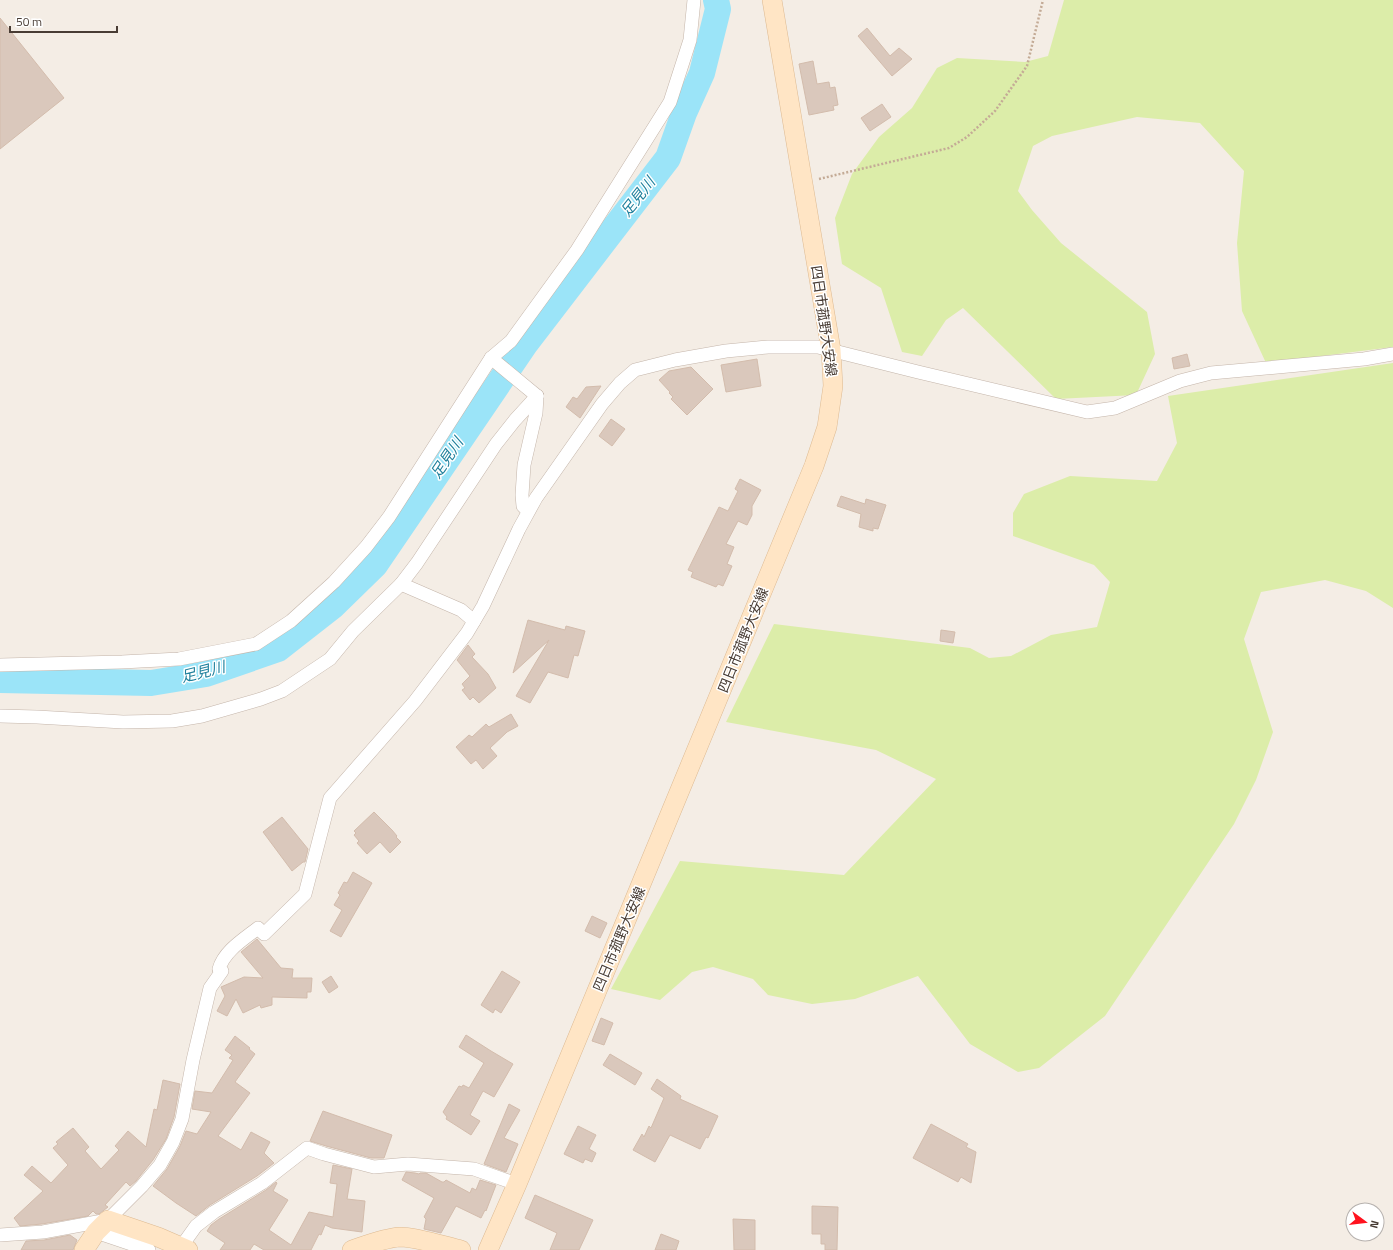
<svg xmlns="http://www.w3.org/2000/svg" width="1393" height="1250" font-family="'Titillium Web','Noto Sans JP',sans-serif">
<rect width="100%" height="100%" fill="#f4ede5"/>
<g fill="#dceda9">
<polygon points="1064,0 1393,0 1393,347 1266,363 1242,311 1237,243 1244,171 1200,123 1137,117 1052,136 1033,146 1018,191 1032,210 1061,243 1147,312 1155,354 1136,395 1056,399 963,308 946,320 922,356 902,352 881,288 842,264 835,218 852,174 879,137 912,108 937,68 957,58 1025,62 1048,56"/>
<polygon points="1393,363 1393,608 1366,591 1325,580 1261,592 1244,639 1273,732 1256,780 1234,824 1105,1016 1039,1068 1018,1072 970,1044 918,976 855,999 812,1004 768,995 753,979 713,967 692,972 660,1000 611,989 680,861 844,875 936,779 876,750 726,722 774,624 970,648 989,658 1011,656 1051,635 1097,627 1110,582 1094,565 1013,536 1013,513 1024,494 1070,476 1157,481 1177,443 1168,396"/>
</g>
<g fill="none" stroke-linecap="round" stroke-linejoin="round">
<polyline stroke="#9be4f8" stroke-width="26" points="0,680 151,683 206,674 278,649 333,606 375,565 526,343 668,158 684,113 702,73 718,9 716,0"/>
</g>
<g fill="#dac8bc" stroke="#d3bcac">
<polygon points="0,18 64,98 0,149"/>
<polygon points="867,28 890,56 899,48 912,59 892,76 858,36"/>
<polygon points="813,61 817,84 829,82 830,88 835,87 838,105 833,106 834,110 809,115 799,64"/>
<polygon points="882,104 891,117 870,131 861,118"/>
<polygon points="1187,354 1190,366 1174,369 1172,358"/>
<polygon points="757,359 761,386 726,392 721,365"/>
<polygon points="691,367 713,389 687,415 671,399 673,397 669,393 670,392 659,380 669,371"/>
<polygon points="601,386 580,418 566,407 573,397 577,399 586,387"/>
<polygon points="611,419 625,429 612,446 599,436"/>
<polygon points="740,479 761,490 752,506 752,515 747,525 738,521 726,544 734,547 727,564 732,566 723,586 718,584 716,587 691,577 693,572 688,570 719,507 728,511 738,491 735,489"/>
<polygon points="841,496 865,504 866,499 886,505 878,529 873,528 873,531 859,527 861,514 837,506"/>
<polygon points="528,620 565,630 566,626 585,631 578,656 574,655 568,678 548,672 530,703 516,696 549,640 513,673"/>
<polygon points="941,630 955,632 953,643 940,641"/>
<polygon points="468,645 475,654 472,657 488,674 496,688 479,703 473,697 470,700 462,690 465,688 462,684 470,676 457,660"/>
<polygon points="511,714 518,726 507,732 490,748 497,756 483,769 476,760 471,764 456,747 469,735 472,737 486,724 489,727"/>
<polygon points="374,812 392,830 397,836 396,837 401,842 390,853 380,842 367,854 357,843 359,841 354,835 356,833 354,831"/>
<polygon points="282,817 308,849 305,862 303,862 292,871 263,832"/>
<polygon points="353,872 372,883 341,937 330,931 342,910 334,905 340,895 338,893 344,882 347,883"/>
<polygon points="592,916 607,923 600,938 585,931"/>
<polygon points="257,939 281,968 293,969 292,978 312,978 311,992 307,992 307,998 272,997 272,1005 261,1008 260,1005 243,1013 236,999 227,1016 217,1011 225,996 221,987 244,977 263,978 241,952"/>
<polygon points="502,971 520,982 501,1013 495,1009 493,1013 481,1005"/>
<polygon points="331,976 338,987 329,993 322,982"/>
<polygon points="601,1018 613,1023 604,1045 592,1041"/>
<polygon points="466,1035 491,1051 513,1064 494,1097 483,1091 470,1115 480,1121 471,1135 446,1119 447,1117 443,1112 459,1086 462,1087 463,1085 469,1088 484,1063 459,1047"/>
<polygon points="235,1036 250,1048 249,1049 255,1054 235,1082 250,1093 218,1136 241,1150 251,1132 270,1142 264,1153 274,1163 257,1176 210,1205 196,1216 176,1203 153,1186 167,1169 180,1146 186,1131 197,1134 211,1112 192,1109 195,1091 212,1093 233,1060 229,1058 232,1055 225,1050"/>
<polygon points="610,1054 642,1073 635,1085 603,1065"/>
<polygon points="657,1079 681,1096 680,1099 718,1116 708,1138 706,1137 700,1149 670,1135 655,1162 633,1150 642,1134 644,1137 649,1126 651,1128 664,1098 651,1089"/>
<polygon points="163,1080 180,1084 174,1117 166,1139 153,1160 136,1181 130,1186 126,1182 105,1205 108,1207 99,1214 96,1214 93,1211 88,1216 42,1224 20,1226 14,1218 43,1191 24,1175 32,1166 51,1183 68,1165 53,1148 58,1144 56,1142 73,1128 89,1147 85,1151 101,1169 119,1150 115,1146 128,1131 146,1147 154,1109 157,1110"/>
<polygon points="509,1104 520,1110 504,1138 518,1144 506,1172 484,1164"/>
<polygon points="323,1111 392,1135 384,1158 371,1158 326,1146 310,1141"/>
<polygon points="931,1124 968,1144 966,1147 976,1152 971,1183 961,1177 958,1182 913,1158"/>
<polygon points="578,1126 596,1135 589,1149 596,1153 592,1162 585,1159 583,1163 564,1154"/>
<polygon points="333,1165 352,1169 347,1199 365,1201 362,1232 332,1228 325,1225 321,1235 319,1234 311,1250 264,1250 254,1244 250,1250 220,1250 225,1243 207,1231 211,1225 219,1219 266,1190 276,1182 277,1183 273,1191 288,1200 269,1230 291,1245 309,1212 333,1217 337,1184 330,1183"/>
<polygon points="406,1172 415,1173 419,1174 420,1173 426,1173 442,1182 444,1182 446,1180 470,1193 472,1188 476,1190 480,1180 496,1185 486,1211 485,1210 481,1218 456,1206 441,1233 424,1229 426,1219 424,1217 434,1198 402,1180"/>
<polygon points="535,1195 593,1220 579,1250 550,1250 557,1233 525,1218"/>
<polygon points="812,1206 838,1207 837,1250 825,1250 825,1244 821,1244 821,1234 812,1234"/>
<polygon points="733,1219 755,1220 755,1250 734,1250"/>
<polygon points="661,1234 679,1241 676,1250 655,1250"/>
<polygon points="70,1235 77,1240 73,1250 21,1250 26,1241 44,1240"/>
</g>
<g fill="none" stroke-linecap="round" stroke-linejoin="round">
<defs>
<g id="street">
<polyline points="491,358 537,396"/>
<polyline points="528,511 523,506 522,495 524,465 536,413 537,396"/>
<polyline points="401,584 461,610 474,621"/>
<polyline points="0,665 122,662 179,659 256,644 291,621 334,582 366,547 389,517 491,358 511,341 577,250 670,102 690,40 694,0"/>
<polyline points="0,716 37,717 123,722 172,721 202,716 261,699 282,691 330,659 353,631 401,584 417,563 496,444 515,420 537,396"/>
<polyline points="96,1232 149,1250"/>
<path d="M0,1235l43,-3 65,-12 34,-34 18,-21 13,-23 9,-23 11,-59 17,-72 12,-17 -3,-2c5,-18 25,-30 39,-41l6,6 41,-40 25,-96 85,-97 52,-68 16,-27 36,-77 17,-31 66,-94 18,-21 15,-13 40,-10 51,-9 42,-4h50l100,25 169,40 28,-4 65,-27 31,-8 153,-14 29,-5"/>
<polyline points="181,1247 196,1226 214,1212 262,1183 307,1148 324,1154 374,1167 408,1164 474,1169 517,1184"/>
</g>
<g id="secondary">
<polyline points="84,1250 96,1232 108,1220 158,1237 188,1250"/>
<path d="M352,1250c15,-5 32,-12 48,-13 17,0 44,9 61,13"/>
<polyline points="488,1250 517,1184 814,466 827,427 833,386 831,350 772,0"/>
</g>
</defs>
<use href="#street" stroke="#c4b5aa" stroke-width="14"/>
<use href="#secondary" stroke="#ddba92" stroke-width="20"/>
<polyline stroke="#c4ab96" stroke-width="2.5" stroke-dasharray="2 2" stroke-linecap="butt" points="819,179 949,148 967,137 995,111 1027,66 1043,0"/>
<use href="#street" stroke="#fff" stroke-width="13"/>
<use href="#secondary" stroke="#ffe5c5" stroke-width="19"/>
</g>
<g text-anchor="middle" stroke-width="3" stroke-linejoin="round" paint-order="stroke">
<g font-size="14" fill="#483c34" stroke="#fff">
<text transform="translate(824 321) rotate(82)" y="5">四日市菰野大安線</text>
<text transform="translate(743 640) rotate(-68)" y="5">四日市菰野大安線</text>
<text transform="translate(619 939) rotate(-67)" y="5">四日市菰野大安線</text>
</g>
<g font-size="15" font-style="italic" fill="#1f809c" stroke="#fff">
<text transform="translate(638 197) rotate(-52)" y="5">足見川</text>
<text transform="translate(447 458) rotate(-56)" y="5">足見川</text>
<text transform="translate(203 672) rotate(-14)" y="5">足見川</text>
</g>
</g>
<g transform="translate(1365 1222) rotate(105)"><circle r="19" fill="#ffffff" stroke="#b6b1ae"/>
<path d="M0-3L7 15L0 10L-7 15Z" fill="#ff121e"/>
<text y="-6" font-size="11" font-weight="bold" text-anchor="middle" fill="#483c34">N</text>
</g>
<path d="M10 26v6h107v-6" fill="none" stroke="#483c34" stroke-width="2"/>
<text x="16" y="26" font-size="12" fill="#483c34" stroke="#ffffff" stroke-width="3" paint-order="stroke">50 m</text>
</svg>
